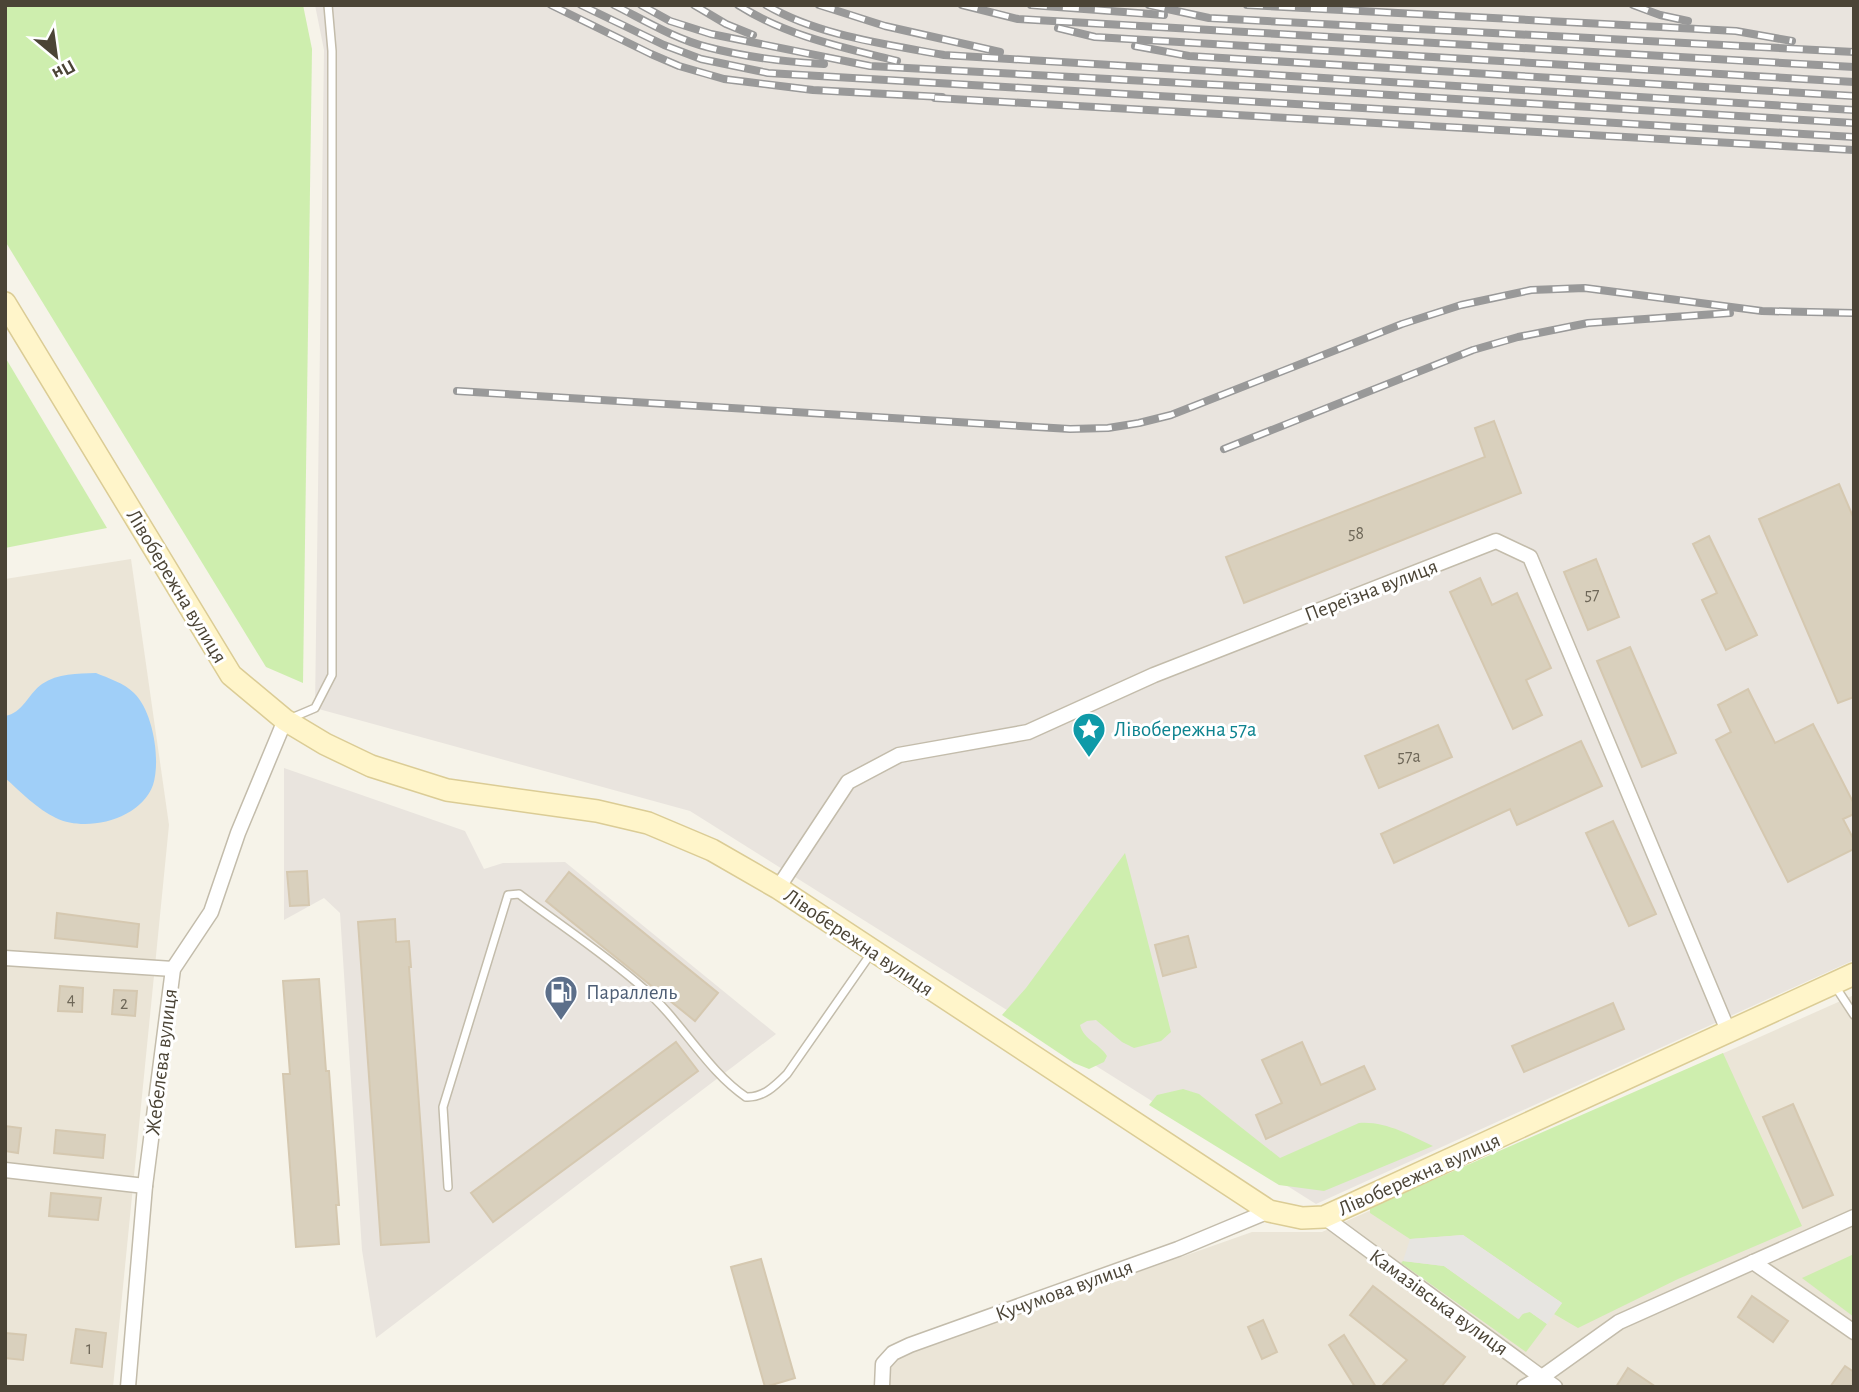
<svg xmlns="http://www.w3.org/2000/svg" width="1859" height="1392" font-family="'Alegreya Sans',sans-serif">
<rect width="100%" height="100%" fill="#f6f3e9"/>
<g fill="#ebe5d7">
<polygon points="131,559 169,825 113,1387 5,1387 5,579"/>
<polygon points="1854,995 1854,1387 887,1387 893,1360 912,1352 1252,1232 1322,1232"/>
</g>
<g fill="#e9e4de">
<polygon points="315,5 1854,5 1854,960 1316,1204 690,811 315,708 324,50"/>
<polygon points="284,768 465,831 484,869 503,863 565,862 776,1034 376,1338 362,1250 340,913 324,898 284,920"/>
</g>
<g fill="#ceeeae">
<polygon points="5,5 303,5 312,49 303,683 266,667 5,241"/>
<polygon points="5,357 107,528 5,548"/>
<path d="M1125,853l46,179 -10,9 -27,7 -12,-6 -26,-22 -9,1 -7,4c4,15 20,19 27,31l-3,6 -15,7 -15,-6 -72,-48 24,-27z"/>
<polygon points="1723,1053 1802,1226 1678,1279 1578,1328 1554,1314 1562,1303 1463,1235 1410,1239 1370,1213 1370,1209 1376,1205"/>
<path d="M1183,1089l16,5 81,64 79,-35c27,-2 50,12 74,23l-109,45 -45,-6 -130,-80 8,-10z"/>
<polygon points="1854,1254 1854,1317 1802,1278"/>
<polygon points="1403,1261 1444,1266 1518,1319 1526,1311 1530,1312 1547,1324 1526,1352 1401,1263"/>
</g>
<polygon fill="#e7e5e1" points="1463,1235 1562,1303 1547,1324 1530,1312 1522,1314 1519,1319 1444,1266 1403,1261 1410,1239"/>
<path fill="#a0cff8" d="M96,673c12,5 28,10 38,20 19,18 27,67 19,92 -12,34 -66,48 -97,33 -19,-9 -35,-26 -51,-40v-62c18,-3 23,-22 37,-32 16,-11 35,-10 54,-11z"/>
<g fill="#d9d0bd" stroke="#d5c8b0" stroke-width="2">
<polygon points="1494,421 1521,493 1244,603 1226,557 1485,457 1475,428"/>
<polygon points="1839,484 1854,519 1854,697 1838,703 1759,519"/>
<polygon points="1709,536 1757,635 1726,650 1702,600 1717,593 1693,544"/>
<polygon points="1596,559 1619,617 1588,630 1564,572"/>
<polygon points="1480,578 1492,605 1517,593 1551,668 1526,680 1542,715 1513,729 1450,592"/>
<polygon points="1630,647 1676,753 1642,767 1597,661"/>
<polygon points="1748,689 1775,743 1813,724 1854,804 1854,814 1843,819 1854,840 1854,849 1788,882 1716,740 1731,732 1718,705"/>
<polygon points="1438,725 1452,757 1379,788 1365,756"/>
<polygon points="1581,741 1602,786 1517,825 1510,809 1394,863 1381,834"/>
<polygon points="1613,821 1656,914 1629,926 1586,833"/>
<polygon points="307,871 309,905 290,906 287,872"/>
<polygon points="569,872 718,993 695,1021 546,901"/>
<polygon points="57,913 139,924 137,947 55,938"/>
<polygon points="395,919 396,942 409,941 411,967 409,967 429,1242 381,1245 358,922"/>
<polygon points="1188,936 1196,967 1163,976 1155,945"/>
<polygon points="319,979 326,1071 329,1071 339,1205 336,1205 339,1244 296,1247 283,1074 290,1074 283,981"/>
<polygon points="60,986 83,988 82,1012 58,1011"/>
<polygon points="114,990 137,991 135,1016 112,1014"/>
<polygon points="1613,1003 1624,1029 1524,1072 1512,1046"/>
<polygon points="676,1042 698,1071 493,1222 471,1193"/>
<polygon points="1302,1042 1321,1085 1364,1066 1375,1089 1266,1139 1256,1115 1282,1103 1262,1060"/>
<polygon points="1793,1104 1833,1195 1803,1208 1763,1117"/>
<polygon points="5,1126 21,1128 18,1153 5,1151"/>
<polygon points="56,1130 105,1135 103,1158 54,1153"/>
<polygon points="51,1193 101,1198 98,1220 49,1216"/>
<polygon points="761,1259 795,1378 765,1387 731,1267"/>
<polygon points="1373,1286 1465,1357 1441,1387 1381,1387 1407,1360 1350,1315"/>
<polygon points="1752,1296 1788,1321 1773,1342 1738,1317"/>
<polygon points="1263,1320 1277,1352 1262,1359 1248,1327"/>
<polygon points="76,1329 106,1333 102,1367 71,1363"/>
<polygon points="5,1333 26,1335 23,1360 5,1358"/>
<polygon points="1344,1335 1376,1387 1355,1387 1329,1345"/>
<polygon points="1845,1366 1854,1372 1854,1387 1830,1387"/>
<polygon points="1628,1368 1656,1387 1616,1387"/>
</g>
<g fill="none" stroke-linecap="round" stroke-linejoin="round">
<defs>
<g id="lane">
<polyline points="289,719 315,708 332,675 332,51 328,5"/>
<polyline points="1835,986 1854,1015"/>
<path d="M448,1187l-5,-80 65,-212 11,-1c41,31 86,60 124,94 38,32 63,82 103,109 17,1 29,-11 41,-23l85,-122"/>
</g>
<g id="street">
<polyline points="778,888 848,782 899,755 1028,732 1154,675 1496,541 1530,557 1729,1033"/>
<polyline points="5,958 173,969"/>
<polyline points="5,1170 145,1186"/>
<polyline points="1324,1217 1555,1387"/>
<polyline points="1753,1262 1854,1332"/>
<polyline points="128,1387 145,1186 173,969 211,912 238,833 285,720"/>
<polyline points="882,1387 883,1364 893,1353 910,1345 1178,1249 1269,1211"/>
<polyline points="1524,1387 1542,1377 1619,1322 1854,1217"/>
</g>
<polyline id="secondary" points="5,303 231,675 285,720 325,744 371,766 447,790 597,811 648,823 712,850 778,888 1269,1211 1302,1218 1324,1217 1854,974"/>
</defs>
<use href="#lane" stroke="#c3bcab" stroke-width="10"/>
<use href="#street" stroke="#c3bcab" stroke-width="17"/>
<use href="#secondary" stroke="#dbcc95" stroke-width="24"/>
<use href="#lane" stroke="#fff" stroke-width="7"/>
<use href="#street" stroke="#fff" stroke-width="14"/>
<use href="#secondary" stroke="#fff5ca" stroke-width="21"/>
<defs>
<g id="rail">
<polyline points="551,5 651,54 679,66 724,79 813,90 942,97"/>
<polyline points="581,5 664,45 701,59 768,73 1854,137"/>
<path d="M614,5c30,15 61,34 93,42 38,10 78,15 117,17"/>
<polyline points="641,5 670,21 711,34 870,66 1258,87 1854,123"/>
<polyline points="694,5 726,24 753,35"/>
<path d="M738,5c49,31 103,42 159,56"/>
<path d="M766,5c53,31 119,39 178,50l910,55"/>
<polyline points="819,5 885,26 1000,52"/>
<polyline points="962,5 1018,19 1854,67"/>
<polyline points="1031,5 1164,15"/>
<polyline points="1149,5 1209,18 1854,52"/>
<polyline points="1247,5 1736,31 1792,41"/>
<polyline points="1633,5 1660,15 1688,21"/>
<polyline points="1058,28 1095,37 1854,82"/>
<polyline points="1135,46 1189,56 1854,96"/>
<polyline points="935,98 1854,150"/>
<polyline points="457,391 1070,429 1108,428 1139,423 1171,415 1402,324 1461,305 1531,290 1585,288 1762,311 1854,313"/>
<polyline points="1224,449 1473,350 1518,337 1588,323 1730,313"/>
</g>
</defs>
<use href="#rail" stroke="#999" stroke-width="8"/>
<use href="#rail" stroke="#fff" stroke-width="5" stroke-dasharray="16" stroke-linecap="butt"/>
</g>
<defs>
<symbol id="sight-pin" viewBox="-11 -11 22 30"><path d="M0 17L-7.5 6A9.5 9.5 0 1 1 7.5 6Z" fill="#0f9aa8" stroke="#fff"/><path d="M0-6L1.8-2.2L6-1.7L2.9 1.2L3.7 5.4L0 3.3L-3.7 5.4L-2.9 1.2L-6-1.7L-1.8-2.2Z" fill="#fff"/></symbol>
<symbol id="fuel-pin" viewBox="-11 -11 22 30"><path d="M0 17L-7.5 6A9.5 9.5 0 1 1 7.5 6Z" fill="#5c6f8a" stroke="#fff"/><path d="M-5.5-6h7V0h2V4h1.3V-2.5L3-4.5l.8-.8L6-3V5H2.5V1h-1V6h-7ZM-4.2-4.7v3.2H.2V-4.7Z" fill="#fff"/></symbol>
</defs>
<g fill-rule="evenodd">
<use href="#sight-pin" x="1070" y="710" width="38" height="52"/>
<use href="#fuel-pin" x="542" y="973" width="38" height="52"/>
</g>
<g text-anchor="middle" stroke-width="6" stroke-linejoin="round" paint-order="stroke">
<g font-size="18" fill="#6e6758">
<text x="1356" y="539">58</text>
<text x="1592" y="600">57</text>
<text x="1409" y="762">57а</text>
<text x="71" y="1005">4</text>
<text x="124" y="1009">2</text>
<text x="89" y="1354">1</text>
</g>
<g font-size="21" fill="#4b4436" stroke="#fff">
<text transform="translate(177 586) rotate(59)" y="7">Лівобережна вулиця</text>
<text transform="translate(1371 590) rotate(-21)" y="7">Переїзна вулиця</text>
<text transform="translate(859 942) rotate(34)" y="7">Лівобережна вулиця</text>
<text transform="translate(161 1062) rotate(-83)" y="7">Жебелєва вулиця</text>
<text transform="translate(1419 1174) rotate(-24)" y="7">Лівобережна вулиця</text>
<text transform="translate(1064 1290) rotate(-20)" y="7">Кучумова вулиця</text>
<text transform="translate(1439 1302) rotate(36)" y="7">Камазівська вулиця</text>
</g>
<g font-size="21" fill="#0d838f" stroke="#fff" text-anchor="start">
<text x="1114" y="736">Лівобережна 57а</text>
</g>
<g font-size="21" fill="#4e5e75" stroke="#fff" text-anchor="start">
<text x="586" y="999">Параллель</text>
</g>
</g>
<rect width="1859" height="1392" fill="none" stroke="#4b4436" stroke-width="14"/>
<g transform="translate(56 56) rotate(151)" stroke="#ffffff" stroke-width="5" paint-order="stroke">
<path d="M0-5L12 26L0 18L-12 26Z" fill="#4b4436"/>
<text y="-10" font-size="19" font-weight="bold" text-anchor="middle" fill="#4b4436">Пн</text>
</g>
</svg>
